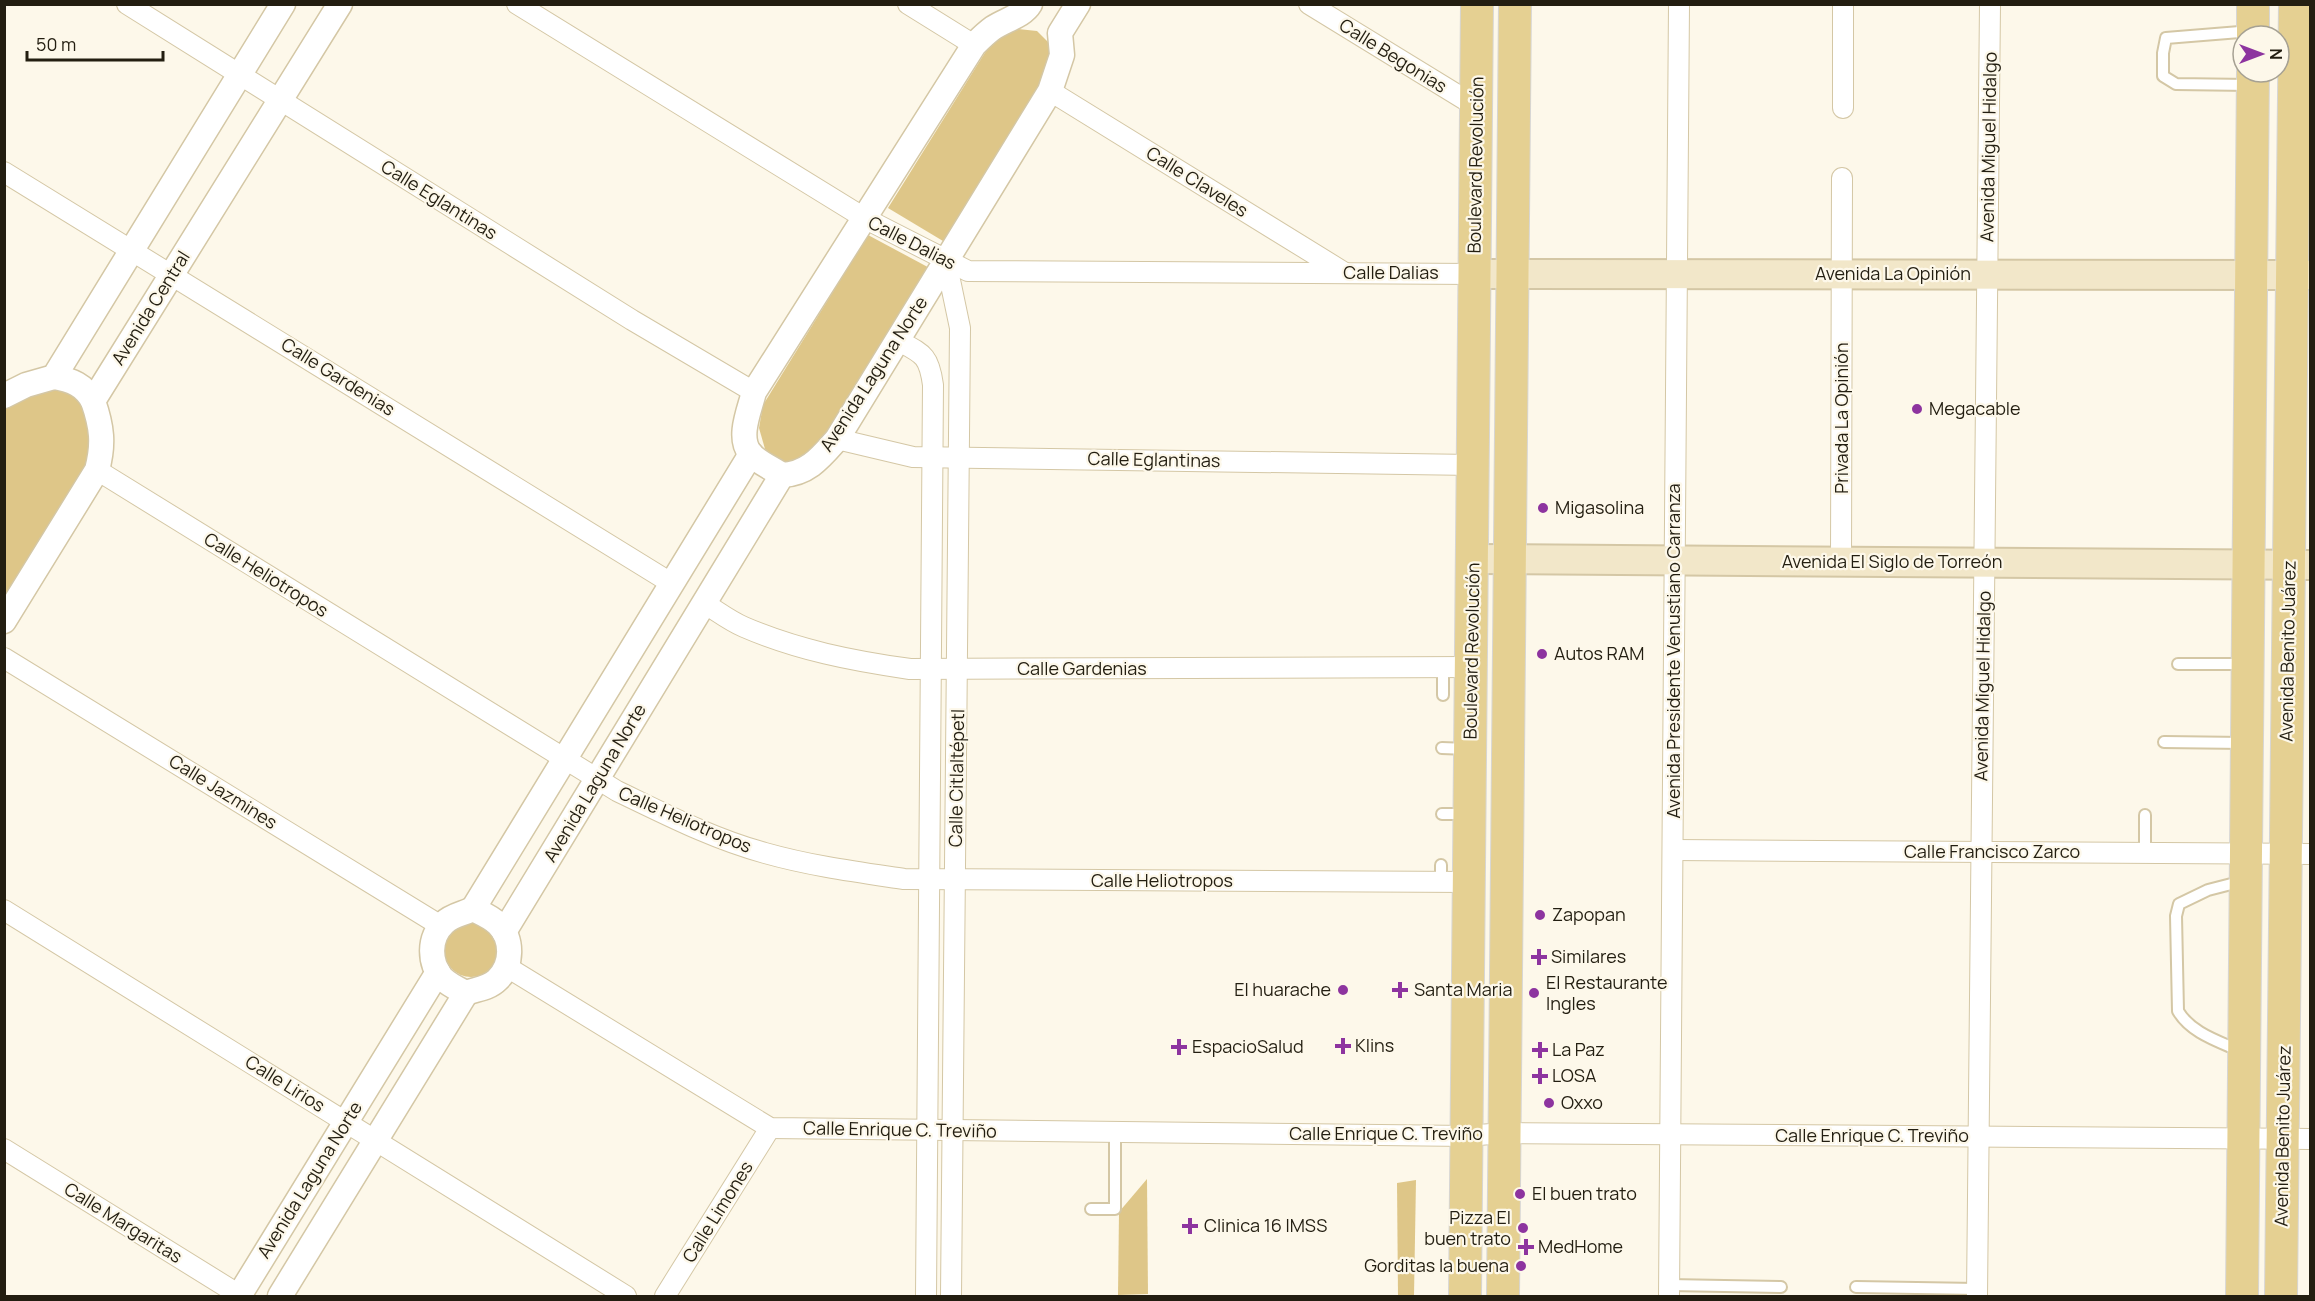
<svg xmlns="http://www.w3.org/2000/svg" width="2315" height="1301" font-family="Manrope,sans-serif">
<rect width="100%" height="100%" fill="#fdf8ea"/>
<g fill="#dec688">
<polygon points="1018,29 1037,31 1052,46 1054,65 953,247 888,208 991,43 1002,35"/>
<polygon points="868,235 937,272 836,441 800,464 781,462 765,449 759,428 763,405"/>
<polygon points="26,387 84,390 100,453 5,619 5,401"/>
<circle cx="471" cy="950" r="27"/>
<polygon points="1147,1179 1148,1294 1118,1295 1119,1212"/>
<polygon points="1416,1180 1414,1296 1398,1296 1397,1183"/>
</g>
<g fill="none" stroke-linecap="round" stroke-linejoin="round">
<defs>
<g id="service">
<polyline points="2249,85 2176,84 2163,76 2163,53 2166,38 2252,31"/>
<polyline points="2178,664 2245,664"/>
<polyline points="1443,695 1443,667"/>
<polyline points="2164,742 2244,743"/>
<polyline points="1442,748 1467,749"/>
<polyline points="1442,814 1467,814"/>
<polyline points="2145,853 2145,815"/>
<polyline points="1441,865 1441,882"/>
<path d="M2240,1051c-22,-10 -49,-18 -62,-40l-2,-95 3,-12 29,-14 35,-9"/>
<polyline points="1091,1209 1115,1209 1115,1132"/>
<polyline points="1669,1285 1781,1287"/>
<polyline points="1856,1287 1977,1289"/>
</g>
<g id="minor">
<polyline points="127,4 632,320 754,392"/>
<polyline points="517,4 866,219 968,271 1475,274"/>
<polyline points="908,4 974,45"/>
<polyline points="1309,4 1477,107"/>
<polyline points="1050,91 1345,273"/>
<polyline points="1843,108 1843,4"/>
<polyline points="4,172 671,583"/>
<polyline points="946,261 960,328 951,1296"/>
<path d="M897,340c26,14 32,15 36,45l-7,911"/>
<polyline points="837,439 913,457 1473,465"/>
<path d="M97,470l520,321c48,23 96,48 148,62 46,13 92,19 139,26l565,3"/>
<polyline points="1841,562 1842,178"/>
<path d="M704,603c13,8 26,18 40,24 53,23 109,34 166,42l561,-2"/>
<polyline points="4,658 441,926"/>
<polyline points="1673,850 2310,854"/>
<polyline points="4,910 626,1296"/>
<polyline points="507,967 770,1128 1467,1136 1503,1133 2310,1139"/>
<polyline points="4,1149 241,1296"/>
<polyline points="665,1296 770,1128"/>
<polyline points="1669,1296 1679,4"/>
<polyline points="1977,1296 1990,4"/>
</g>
<g id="tertiary">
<path d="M54,377c18,3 30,8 39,24"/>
<polyline points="4,396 26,385 54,377 283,4"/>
<path d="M782,475c-10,-7 -25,-13 -32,-22 -13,-16 0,-44 4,-61l220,-347c6,-6 12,-12 19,-17 12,-8 30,-12 37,-24"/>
<path d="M782,475c26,-1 39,-18 55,-36l213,-348 12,-36 -2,-22 18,-29"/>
<path d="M4,621l93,-151c7,-26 5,-43 -4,-69l247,-397"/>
<polyline points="473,909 751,454"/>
<path d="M473,909c8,4 18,8 25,15 15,15 15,41 -1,56 -8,8 -20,9 -31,13 -8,-4 -17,-8 -24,-15 -13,-15 -14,-40 2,-55 8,-8 19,-9 29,-14z"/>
<polyline points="504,932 782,475"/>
<polyline points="239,1296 438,972"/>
<polyline points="280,1296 466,993"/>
</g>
<g id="secondary">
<polyline points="1475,274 2310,275"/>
<polyline points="1474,559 2310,565"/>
</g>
<g id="primary">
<polyline points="2253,36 2253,4"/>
<polyline points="1465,1296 1477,4"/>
<polyline points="1503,1296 1515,4"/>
<polyline points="2242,1296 2253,72"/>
<polyline points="2281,1296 2295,4"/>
</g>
</defs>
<use href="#service" stroke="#d4c7a5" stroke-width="14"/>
<use href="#minor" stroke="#d4c7a5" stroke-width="22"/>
<use href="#tertiary" stroke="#d4c7a5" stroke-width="27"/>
<use href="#secondary" stroke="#d4c7a5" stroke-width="32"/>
<use href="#primary" stroke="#d7d6d4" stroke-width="34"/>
<use href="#service" stroke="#fff" stroke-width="10"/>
<use href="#minor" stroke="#fff" stroke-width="20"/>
<use href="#tertiary" stroke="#fff" stroke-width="24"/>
<use href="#secondary" stroke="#f2e7c9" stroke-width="28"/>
<use href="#primary" stroke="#e5d092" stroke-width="32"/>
</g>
<g fill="#8d349f" stroke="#fdf8ea" stroke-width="2">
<circle cx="1917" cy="409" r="6"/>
<circle cx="1543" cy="508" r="6"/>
<circle cx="1542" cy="654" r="6"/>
<circle cx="1540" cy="915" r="6"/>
<path d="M1536 948h6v6h6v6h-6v6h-6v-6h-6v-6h6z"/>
<circle cx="1343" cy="990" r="6"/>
<path d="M1397 981h6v6h6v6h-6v6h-6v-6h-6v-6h6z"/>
<circle cx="1534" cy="993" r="6"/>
<path d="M1340 1037h6v6h6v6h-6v6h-6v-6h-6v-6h6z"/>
<path d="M1176 1038h6v6h6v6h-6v6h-6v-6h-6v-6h6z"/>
<path d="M1537 1041h6v6h6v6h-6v6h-6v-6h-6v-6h6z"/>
<path d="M1537 1067h6v6h6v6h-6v6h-6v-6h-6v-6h6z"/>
<circle cx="1549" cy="1103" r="6"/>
<circle cx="1520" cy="1194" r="6"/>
<path d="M1187 1217h6v6h6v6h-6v6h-6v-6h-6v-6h6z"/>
<circle cx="1523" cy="1228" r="6"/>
<path d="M1523 1238h6v6h6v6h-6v6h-6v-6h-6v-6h6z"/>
<circle cx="1521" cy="1266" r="6"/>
</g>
<g text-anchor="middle" stroke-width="4.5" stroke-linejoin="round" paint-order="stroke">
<g font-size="18" fill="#231e11" stroke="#fdf8ea">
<text transform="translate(1393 56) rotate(32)" y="6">Calle Begonias</text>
<text transform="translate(1989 147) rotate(-89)" y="6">Avenida Miguel Hidalgo</text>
<text transform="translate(1476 165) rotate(-89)" y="6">Boulevard Revolución</text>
<text transform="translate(1197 182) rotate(32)" y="6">Calle Claveles</text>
<text transform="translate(439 200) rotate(32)" y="6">Calle Eglantinas</text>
<text transform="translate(912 243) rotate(27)" y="6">Calle Dalias</text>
<text x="1391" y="279">Calle Dalias</text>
<text x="1893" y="280">Avenida La Opinión</text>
<text transform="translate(151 308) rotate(-58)" y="6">Avenida Central</text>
<text transform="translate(874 374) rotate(-57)" y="6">Avenida Laguna Norte</text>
<text transform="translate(338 377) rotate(32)" y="6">Calle Gardenias</text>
<text transform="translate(1842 418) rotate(-90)" y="6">Privada La Opinión</text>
<text transform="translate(1154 460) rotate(1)" y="6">Calle Eglantinas</text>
<text x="1892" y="568">Avenida El Siglo de Torreón</text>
<text transform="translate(266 575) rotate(32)" y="6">Calle Heliotropos</text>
<text transform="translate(1472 651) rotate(-89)" y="6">Boulevard Revolución</text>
<text transform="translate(1674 651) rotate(-90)" y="6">Avenida Presidente Venustiano Carranza</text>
<text transform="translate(2288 651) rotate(-89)" y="6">Avenida Benito Juárez</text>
<text x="1082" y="675">Calle Gardenias</text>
<text transform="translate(1983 686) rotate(-89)" y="6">Avenida Miguel Hidalgo</text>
<text transform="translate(957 778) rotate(-89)" y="6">Calle Citlaltépetl</text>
<text transform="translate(595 783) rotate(-59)" y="6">Avenida Laguna Norte</text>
<text transform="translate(223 792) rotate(32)" y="6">Calle Jazmines</text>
<text transform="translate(685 820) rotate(23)" y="6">Calle Heliotropos</text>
<text x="1992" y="858">Calle Francisco Zarco</text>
<text x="1162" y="887">Calle Heliotropos</text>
<text transform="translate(285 1084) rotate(32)" y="6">Calle Lirios</text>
<text transform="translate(900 1130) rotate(1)" y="6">Calle Enrique C. Treviño</text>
<text x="1386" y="1140">Calle Enrique C. Treviño</text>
<text x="1872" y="1142">Calle Enrique C. Treviño</text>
<text transform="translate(2283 1136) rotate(-89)" y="6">Avenida Benito Juárez</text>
<text transform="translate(310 1180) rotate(-58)" y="6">Avenida Laguna Norte</text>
<text transform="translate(718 1212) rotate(-58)" y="6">Calle Limones</text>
<text transform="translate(123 1223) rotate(32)" y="6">Calle Margaritas</text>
</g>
<g font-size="18" fill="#231e11" stroke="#fdf8ea" text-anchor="start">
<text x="1929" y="415">Megacable</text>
<text x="1555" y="514">Migasolina</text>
<text x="1554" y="660">Autos RAM</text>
<text x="1552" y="921">Zapopan</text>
<text x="1551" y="963">Similares</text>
<text x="1546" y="989">El Restaurante<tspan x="1546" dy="21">Ingles</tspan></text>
<text x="1331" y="996" text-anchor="end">El huarache</text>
<text x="1414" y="996">Santa Maria</text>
<text x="1355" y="1052">Klins</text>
<text x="1192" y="1053">EspacioSalud</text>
<text x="1552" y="1056">La Paz</text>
<text x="1552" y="1082">LOSA</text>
<text x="1561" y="1109">Oxxo</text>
<text x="1532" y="1200">El buen trato</text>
<text x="1511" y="1224" text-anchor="end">Pizza El<tspan x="1511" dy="21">buen trato</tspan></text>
<text x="1204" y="1232">Clinica 16 IMSS</text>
<text x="1538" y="1253">MedHome</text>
<text x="1509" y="1272" text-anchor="end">Gorditas la buena</text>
</g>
</g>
<rect width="2315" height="1301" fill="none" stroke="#231e11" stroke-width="12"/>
<g transform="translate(2261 54) rotate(90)"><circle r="28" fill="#fdf8ea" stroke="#a6a193" stroke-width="1.5"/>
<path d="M0-4.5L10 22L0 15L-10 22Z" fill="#8d349f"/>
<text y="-9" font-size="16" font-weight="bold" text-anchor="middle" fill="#231e11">N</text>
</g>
<path d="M27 51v9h136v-9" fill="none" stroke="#231e11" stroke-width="3"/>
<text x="36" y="51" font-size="18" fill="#231e11" stroke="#fdf8ea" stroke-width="4.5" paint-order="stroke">50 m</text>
</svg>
